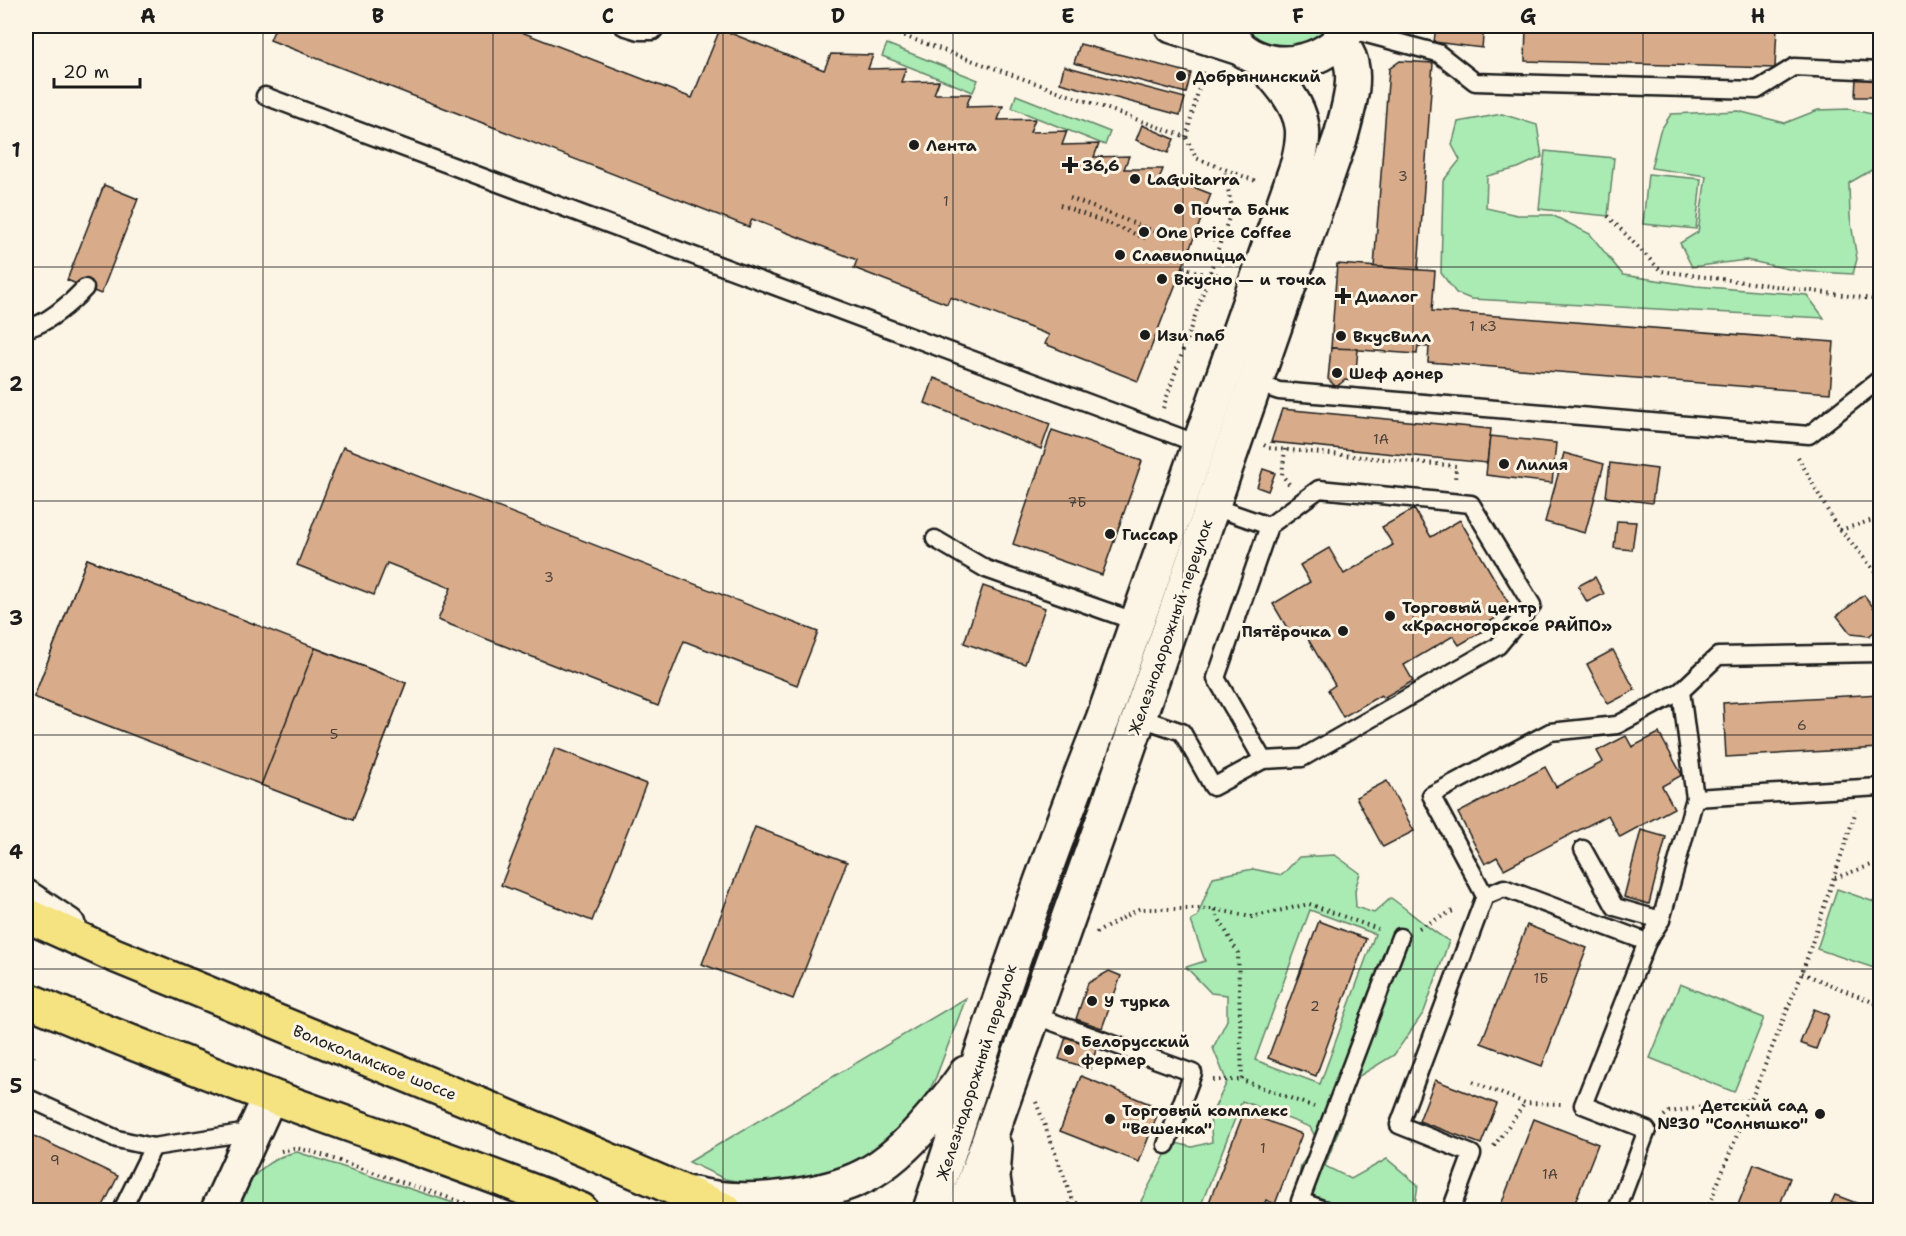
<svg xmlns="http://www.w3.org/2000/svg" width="1906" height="1236" font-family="'Shantell Sans',sans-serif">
<rect width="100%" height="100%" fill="#fcf5e5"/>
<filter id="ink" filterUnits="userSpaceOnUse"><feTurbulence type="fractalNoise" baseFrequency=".0167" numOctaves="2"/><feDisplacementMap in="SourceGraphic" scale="12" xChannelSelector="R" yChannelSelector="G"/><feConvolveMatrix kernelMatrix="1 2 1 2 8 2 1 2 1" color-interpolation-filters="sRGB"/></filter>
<g filter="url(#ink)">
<g fill="#aaeab3" stroke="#638368" stroke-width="1.5" fill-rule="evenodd">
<polygon points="1234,26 1338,26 1308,49 1269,50"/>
<polygon points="887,44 978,80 973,92 882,56"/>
<polygon points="1016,95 1110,132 1105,145 1012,108"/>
<polygon points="1850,109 1880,116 1880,160 1877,167 1849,183 1850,217 1857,259 1853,274 1798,271 1746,260 1692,267 1680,243 1698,232 1706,176 1651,168 1660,131 1671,114 1738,111 1785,123 1818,110"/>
<polygon points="1502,114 1537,125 1542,157 1518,168 1487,176 1486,208 1517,215 1552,215 1590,234 1623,275 1696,286 1807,295 1824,318 1471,299 1456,293 1441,273 1443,181 1460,160 1452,145 1458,122"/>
<polygon points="1545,151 1614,158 1608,216 1539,209"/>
<polygon points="1648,174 1701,179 1696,229 1643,224"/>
<path d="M1335,855l25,18 -5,17 1,17 18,6 17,-15c20,14 37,31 58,43l-25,71 -30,43 -48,29 -5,40 -16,42 26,13 36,-20 31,26 -4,25h-56l-62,-17 5,-28 17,-23 -8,-15 -68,-26 -43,109h-54l-4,-9 31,-59 20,5 20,-5 -2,-25 17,-35 -14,-34 14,-28v-25l-16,-2 -25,-26 19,-6 -14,-40 6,-4 16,-40 40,-8 29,6 17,-18zM1310,910l65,24 -55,150 -65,-24z"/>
<polygon points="1837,889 1880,904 1880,970 1817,949"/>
<polygon points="1680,984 1764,1018 1734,1092 1650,1058"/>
<polygon points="966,998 936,1077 916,1118 888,1145 839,1176 768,1187 725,1179 689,1162"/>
<path d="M297,1152l169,55 -6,3h-228c12,-27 34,-53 65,-58z"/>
</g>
<g fill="#d8ac8a" stroke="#1c1c1c" stroke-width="1.5">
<polygon points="276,26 506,26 692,98 720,29 824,70 831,54 873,55 868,69 906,68 901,82 939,81 934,94 971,94 966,107 1003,106 998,120 1035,119 1030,132 1067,131 1062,145 1099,144 1094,157 1129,156 1124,169 1163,169 1158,182 1175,189 1178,181 1211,194 1138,381 1045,344 1049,335 950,297 947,304 854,268 857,260 752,219 749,227 270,40"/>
<polygon points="1436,26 1484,26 1482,48 1434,42"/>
<polygon points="1526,26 1777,26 1775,68 1525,61"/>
<polygon points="1080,44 1191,73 1186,93 1074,63"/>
<polygon points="1400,61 1433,63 1418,270 1374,267 1389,69"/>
<polygon points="1064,66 1185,98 1180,115 1060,83"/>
<polygon points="1856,78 1880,79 1880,97 1855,97"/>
<polygon points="1142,125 1174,139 1168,153 1136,140"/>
<polygon points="104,185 138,199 101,294 67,280"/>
<polygon points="1337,264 1435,271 1432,311 1834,342 1830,393 1428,362 1429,347 1418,346 1417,354 1331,348"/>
<polygon points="1331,348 1358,349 1355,381 1345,380 1336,387 1328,379"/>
<polygon points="934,378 1050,424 1041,449 925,403"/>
<polygon points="1282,409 1491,429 1487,463 1271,442"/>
<polygon points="1052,430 1142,461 1102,575 1013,544"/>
<polygon points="1490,436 1556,443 1552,483 1486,475"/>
<polygon points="343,447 818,632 797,685 684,641 658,706 438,620 451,588 387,563 374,595 297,565"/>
<polygon points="1564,453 1604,464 1585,533 1545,522"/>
<polygon points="1610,463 1657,469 1652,503 1606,497"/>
<polygon points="1263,469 1275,473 1268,491 1257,487"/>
<polygon points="1414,509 1431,537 1460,520 1512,609 1487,623 1490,627 1459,645 1453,636 1404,665 1413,681 1383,698 1381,695 1343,717 1328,690 1335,685 1301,627 1290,633 1273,604 1310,582 1300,565 1329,548 1344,574 1393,545 1382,527"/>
<polygon points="1617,521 1636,522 1632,550 1614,548"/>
<polygon points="87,559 179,595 125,732 34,697"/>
<polygon points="87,559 406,683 353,820 34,697"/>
<polygon points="1595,577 1604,594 1587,602 1578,586"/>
<polygon points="983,586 1045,608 1025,664 964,643"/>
<polygon points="1864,595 1880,616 1880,627 1869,636 1851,634 1837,616"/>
<polygon points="315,648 406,683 353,820 261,785"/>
<polygon points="1613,650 1635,690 1608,704 1587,664"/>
<polygon points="1880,694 1880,748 1726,757 1723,703"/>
<polygon points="1659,733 1682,775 1662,786 1674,808 1620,837 1608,815 1504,869 1497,857 1485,864 1458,813 1545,767 1556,787 1603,762 1597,751 1626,736 1632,747"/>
<polygon points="555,748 646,784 592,921 501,885"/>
<polygon points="1387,781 1414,831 1383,847 1356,797"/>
<polygon points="755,827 847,862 793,999 702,964"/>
<polygon points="1641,830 1666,837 1649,904 1624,897"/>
<polygon points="1319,921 1366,939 1316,1076 1268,1058"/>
<polygon points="1527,925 1587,948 1542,1066 1481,1043"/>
<polygon points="1109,971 1121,976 1102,1028 1076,1019 1088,983"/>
<polygon points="1814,1009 1829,1015 1816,1049 1800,1043"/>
<polygon points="1066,1037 1097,1047 1090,1069 1059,1059"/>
<polygon points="1081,1076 1160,1108 1139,1162 1060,1131"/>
<polygon points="1435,1080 1497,1104 1481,1144 1419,1121"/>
<polygon points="1244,1112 1302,1134 1291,1162 1275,1204 1266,1200 1262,1210 1206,1210"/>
<polygon points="1534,1119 1598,1144 1572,1210 1499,1210"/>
<polygon points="30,1134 118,1176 101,1210 26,1210 26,1145"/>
<polygon points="1754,1164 1790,1178 1781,1202 1801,1210 1736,1210"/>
<polygon points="1835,1195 1867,1207 1866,1210 1828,1210"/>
</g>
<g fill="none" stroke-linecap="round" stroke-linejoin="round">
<defs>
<g id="service">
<polyline points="623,26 639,31 653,31 657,26"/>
<polyline points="1348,29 1438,53 1475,82 1757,90 1794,67 1880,71"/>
<polyline points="265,96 1201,445"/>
<path d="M26,328c19,-2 46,-26 59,-40"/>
<polyline points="1249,381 1279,391 1809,435 1880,379"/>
<polyline points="1208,505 1269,526 1319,489 1471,504 1532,605 1498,646 1302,758 1263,760"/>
<polyline points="935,539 986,569 1137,622"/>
<polyline points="1138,717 1182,732 1213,787 1263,760 1216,678 1269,526"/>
<polyline points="1695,798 1880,787"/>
<polyline points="1583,849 1615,907 1661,920"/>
<polyline points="1485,896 1431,795 1550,732 1617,725 1681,691"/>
<polyline points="1033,1015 1193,1073 1166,1145"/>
<polyline points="26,1097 117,1139 153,1147 255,1131"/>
<polyline points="122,1210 153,1147"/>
<polyline points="1325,1210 1300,1201 1400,937"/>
<polyline points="1451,1210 1472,1154 1399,1125 1485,896 1504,888 1647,942"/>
<polyline points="1617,1210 1647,1130 1583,1105 1647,942 1661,920 1695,798 1681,691 1718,656 1880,653"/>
</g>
<polyline id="minor" points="218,1210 270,1096"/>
<g id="tertiary">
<polyline points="1172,26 1240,48"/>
<path d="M1221,26c8,11 17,22 30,29 35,18 80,4 100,-29"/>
<polyline points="995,1148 993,1178 998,1210"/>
<path d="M694,1194c29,7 61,7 91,3 67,-8 100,-25 144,-77 13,-15 26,-30 37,-47"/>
<path d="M930,1210c54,-165 108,-330 173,-491l195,-556c3,-12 6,-25 4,-37 -4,-26 -27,-48 -43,-67"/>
<path d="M964,1210l146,-409 231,-665c6,-23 19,-61 6,-83 -2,-4 -6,-7 -9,-11"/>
</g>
<polyline id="secondary" points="26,897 68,925"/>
<g id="primary">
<polyline points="26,915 114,955 497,1112 725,1210"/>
<path d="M26,999c80,34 162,66 244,97 104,38 209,73 311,114"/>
</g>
</defs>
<use href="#service" stroke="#1c1c1c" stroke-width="21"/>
<use href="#minor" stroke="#1c1c1c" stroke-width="38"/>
<use href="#tertiary" stroke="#1c1c1c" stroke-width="38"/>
<use href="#secondary" stroke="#1c1c1c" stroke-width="38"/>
<use href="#primary" stroke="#1c1c1c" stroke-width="38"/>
<g stroke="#1c1c1c" stroke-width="4" stroke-dasharray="1.5 4.5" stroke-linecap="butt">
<polyline points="876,26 1186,137 1196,158 1258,182"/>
<polyline points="1186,137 1204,69"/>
<polyline points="1070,198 1156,232"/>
<polyline points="1060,205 1148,239"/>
<polyline points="1608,216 1661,271 1880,300"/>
<polyline points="1196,233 1221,242"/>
<polyline points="1183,267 1209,276"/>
<polyline points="1210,272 1226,278"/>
<polyline points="1163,408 1232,209 1224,170"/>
<polyline points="1264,445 1269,448 1456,466 1455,481"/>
<polyline points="1285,449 1282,475 1289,484"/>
<polyline points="1798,457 1834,522 1880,577"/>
<polyline points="1840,530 1880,518"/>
<polyline points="1835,878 1880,862"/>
<polyline points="1214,910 1238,953 1242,1080 1314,1107"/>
<polyline points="1419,928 1455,910"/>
<polyline points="1096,933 1139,909 1214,909 1251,917 1309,904 1378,929"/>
<polyline points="1802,973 1880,1005"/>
<polyline points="26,1073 34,1056"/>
<polyline points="1213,1080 1242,1080"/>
<polyline points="1473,1082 1525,1103 1561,1104"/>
<polyline points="1036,1102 1072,1198 1083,1210"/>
<polyline points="1664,1116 1669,1112 1751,1100"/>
<polyline points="1494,1146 1525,1103"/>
<polyline points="281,1151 295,1148 310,1151 485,1210"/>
<polyline points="1068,1210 1072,1198"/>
<polyline points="1707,1210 1802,973 1856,811"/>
</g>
<use href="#service" stroke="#fcf5e5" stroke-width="16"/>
<use href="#minor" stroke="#fcf5e5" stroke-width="33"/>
<use href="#tertiary" stroke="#fcf5e5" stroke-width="33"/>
<use href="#secondary" stroke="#fcf5e5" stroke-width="33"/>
<use href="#primary" stroke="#f5e382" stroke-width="33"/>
</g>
</g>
<path fill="none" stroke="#1c1c1c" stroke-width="1.5" stroke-opacity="0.55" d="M263,26v1184M493,26v1184M723,26v1184M953,26v1184M1183,26v1184M1413,26v1184M1643,26v1184M26,267h1854M26,501h1854M26,735h1854M26,969h1854"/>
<g fill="#1c1c1c" stroke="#fcf5e5" stroke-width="2">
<circle cx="1181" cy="76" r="6"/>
<circle cx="914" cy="145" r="6"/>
<path d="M1067 156h6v6h6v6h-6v6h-6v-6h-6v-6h6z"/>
<circle cx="1135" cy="179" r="6"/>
<circle cx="1179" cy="209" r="6"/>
<circle cx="1144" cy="232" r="6"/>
<circle cx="1120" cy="255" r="6"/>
<circle cx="1162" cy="279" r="6"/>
<path d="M1340 287h6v6h6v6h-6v6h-6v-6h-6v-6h6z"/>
<circle cx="1145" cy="335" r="6"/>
<circle cx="1341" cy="336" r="6"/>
<circle cx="1337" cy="373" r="6"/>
<circle cx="1504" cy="464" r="6"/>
<circle cx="1110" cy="534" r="6"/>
<circle cx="1390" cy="616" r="6"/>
<circle cx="1343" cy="631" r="6"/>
<circle cx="1092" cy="1001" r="6"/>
<circle cx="1069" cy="1050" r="6"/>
<circle cx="1820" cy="1114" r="6"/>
<circle cx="1110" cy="1119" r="6"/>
</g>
<g text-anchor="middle" stroke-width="6" stroke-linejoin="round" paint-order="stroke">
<g font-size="14" fill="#4b4038">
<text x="1403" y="181">3</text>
<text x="946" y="206">1</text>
<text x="1483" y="331">1 к3</text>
<text x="1381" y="444">1А</text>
<text x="1077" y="507">7Б</text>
<text x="549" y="582">3</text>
<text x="1802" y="730">6</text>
<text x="334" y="739">5</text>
<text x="1541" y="983">1Б</text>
<text x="1315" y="1011">2</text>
<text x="1263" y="1153">1</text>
<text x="55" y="1165">9</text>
<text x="1550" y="1179">1А</text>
</g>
<g font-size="16" font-weight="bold" fill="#1c1c1c" stroke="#fcf5e5" text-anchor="start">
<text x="1193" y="82">Добрынинский</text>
<text x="926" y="151">Лента</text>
<text x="1082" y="171">36,6</text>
<text x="1147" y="185">LaGuitarra</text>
<text x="1191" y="215">Почта Банк</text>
<text x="1156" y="238">One Price Coffee</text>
<text x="1132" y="261">Славиопицца</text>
<text x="1174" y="285">Вкусно — и точка</text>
<text x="1355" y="302">Диалог</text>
<text x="1157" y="341">Изи паб</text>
<text x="1353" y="342">ВкусВилл</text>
<text x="1349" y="379">Шеф донер</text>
<text x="1516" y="470">Лилия</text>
<text x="1122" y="540">Гиссар</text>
<text x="1402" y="613">Торговый центр<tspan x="1402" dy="18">«Красногорское РАЙПО»</tspan></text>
<text x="1331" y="637" text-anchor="end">Пятёрочка</text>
<text x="1104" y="1007">У турка</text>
<text x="1081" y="1047">Белорусский<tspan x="1081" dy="18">фермер</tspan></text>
<text x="1808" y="1111" text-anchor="end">Детский сад<tspan x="1808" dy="18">№30 "Солнышко"</tspan></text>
<text x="1122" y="1116">Торговый комплекс<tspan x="1122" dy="18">"Вешенка"</tspan></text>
</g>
<g font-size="16" fill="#1c1c1c" stroke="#fcf5e5">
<text transform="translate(1170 627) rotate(-71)" y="6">Железнодорожный переулок</text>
<text transform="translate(375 1062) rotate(22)" y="6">Волоколамское шоссе</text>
<text transform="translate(976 1072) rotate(-72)" y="6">Железнодорожный переулок</text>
</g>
</g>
<rect width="1906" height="1236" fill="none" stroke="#fcf5e5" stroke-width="66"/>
<path d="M54 78v9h86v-9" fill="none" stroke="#1c1c1c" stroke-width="3"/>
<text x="63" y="78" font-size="18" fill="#1c1c1c" stroke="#fcf5e5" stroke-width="4.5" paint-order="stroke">20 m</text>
<rect x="33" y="33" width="1840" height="1170" fill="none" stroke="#1c1c1c" stroke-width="2"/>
<g font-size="20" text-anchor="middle" font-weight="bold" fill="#1c1c1c">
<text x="148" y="23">A</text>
<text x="378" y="23">B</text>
<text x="608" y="23">C</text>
<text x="838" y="23">D</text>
<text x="1068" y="23">E</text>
<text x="1298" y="23">F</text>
<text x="1528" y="23">G</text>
<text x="1758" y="23">H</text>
<text x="16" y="157">1</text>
<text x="16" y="391">2</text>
<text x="16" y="625">3</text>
<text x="16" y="859">4</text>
<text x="16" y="1093">5</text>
</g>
</svg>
